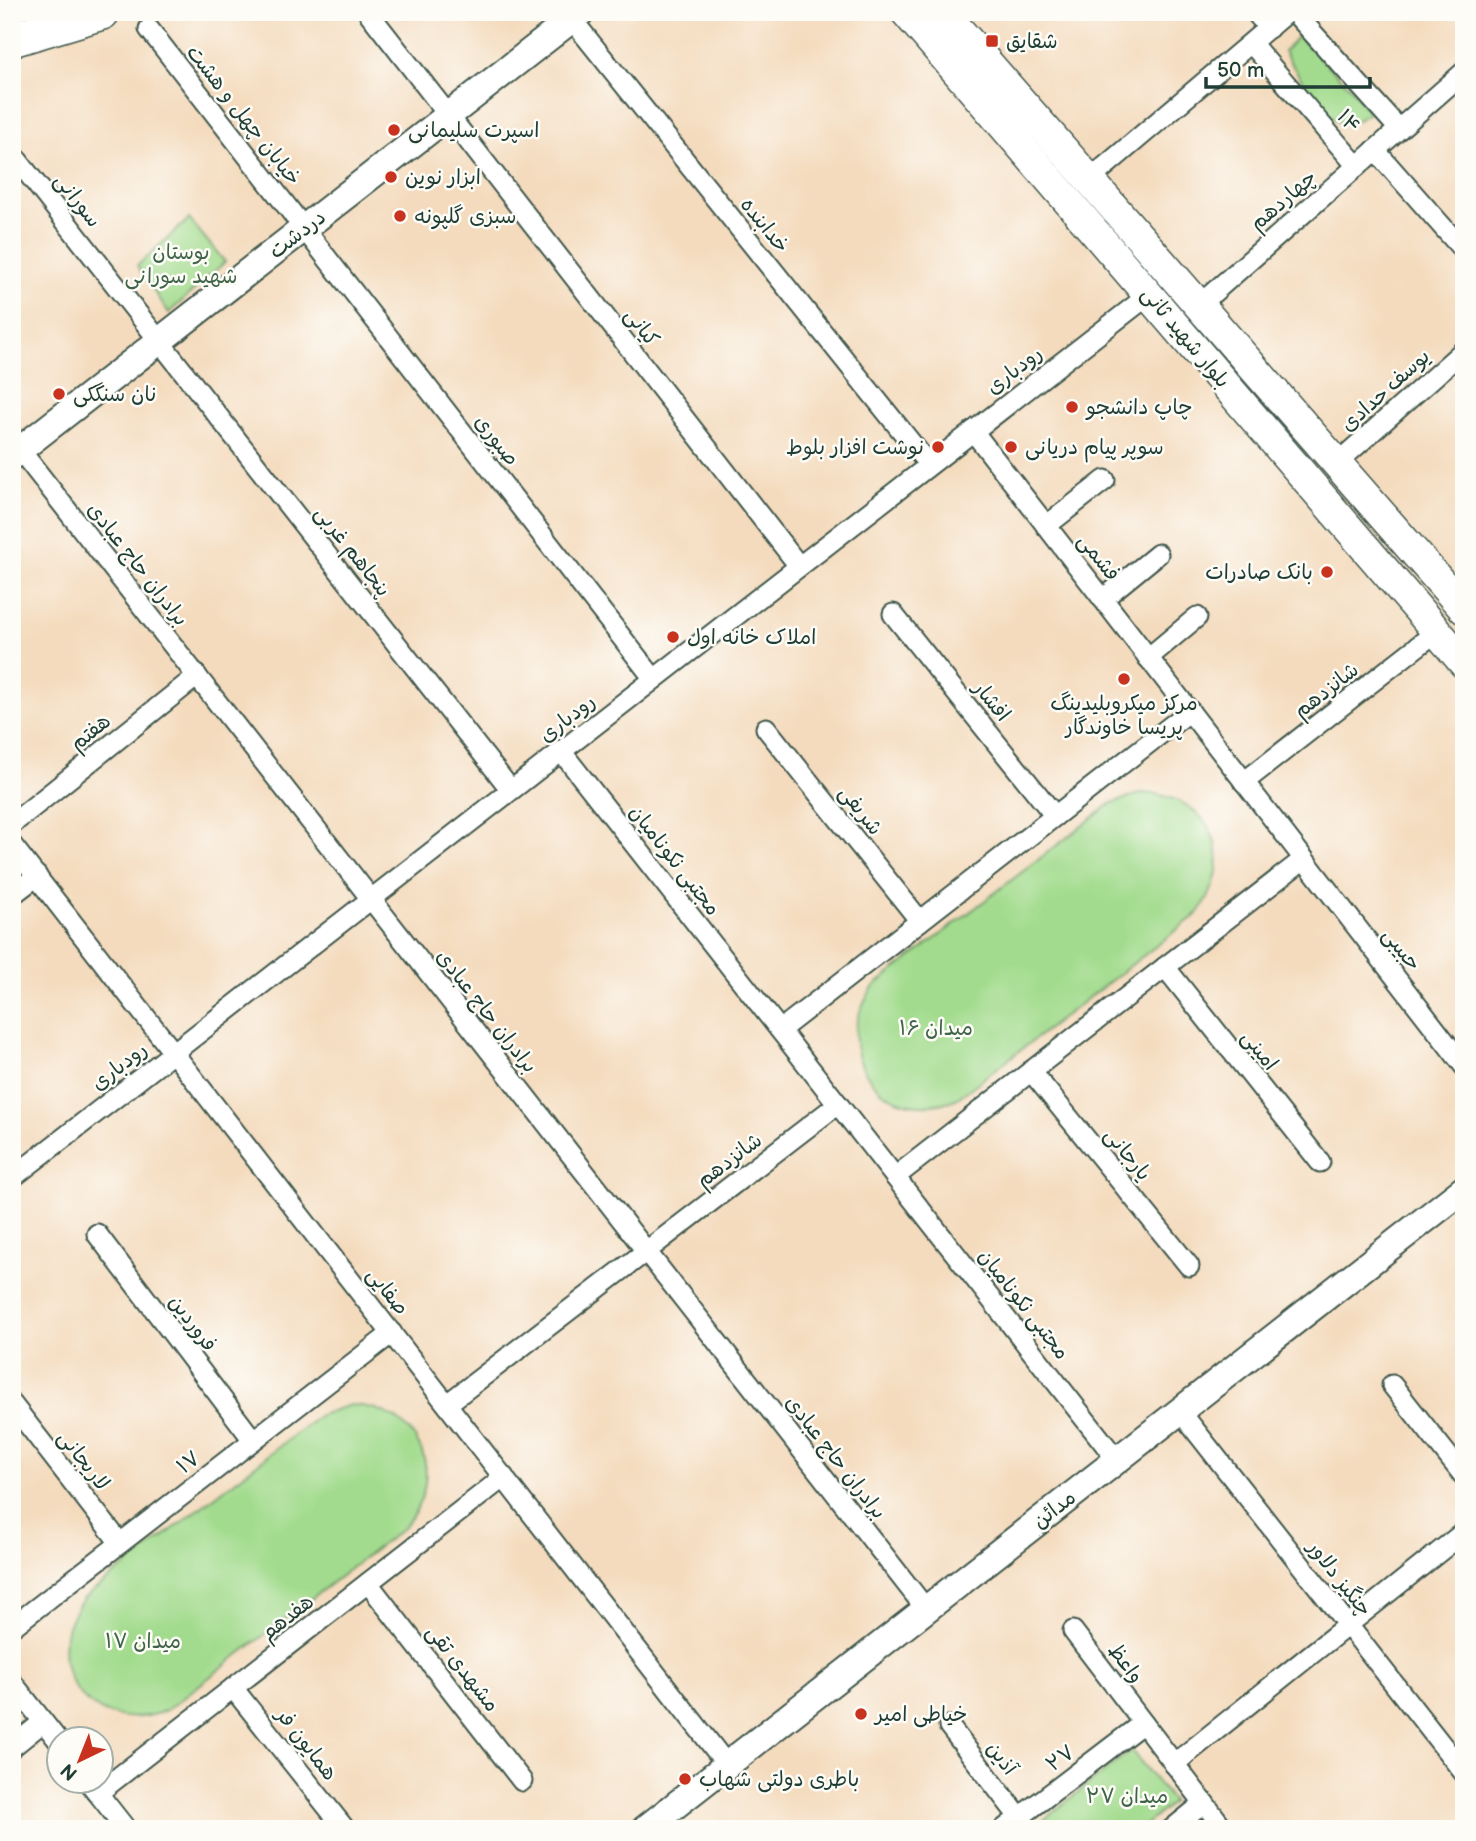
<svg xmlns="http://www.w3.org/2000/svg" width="1476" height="1841" font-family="'Balsamiq Sans','Playpen Sans Arabic',sans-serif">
<rect width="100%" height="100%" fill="#fdfcf7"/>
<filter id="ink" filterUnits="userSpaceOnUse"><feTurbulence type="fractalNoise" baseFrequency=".0143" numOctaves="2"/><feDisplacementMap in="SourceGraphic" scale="14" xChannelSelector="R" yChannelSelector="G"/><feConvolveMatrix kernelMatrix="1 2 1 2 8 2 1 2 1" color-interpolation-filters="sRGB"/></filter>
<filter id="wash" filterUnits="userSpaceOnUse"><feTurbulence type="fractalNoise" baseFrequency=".00686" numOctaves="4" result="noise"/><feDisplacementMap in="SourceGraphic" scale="28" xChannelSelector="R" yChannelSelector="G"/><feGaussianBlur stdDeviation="1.57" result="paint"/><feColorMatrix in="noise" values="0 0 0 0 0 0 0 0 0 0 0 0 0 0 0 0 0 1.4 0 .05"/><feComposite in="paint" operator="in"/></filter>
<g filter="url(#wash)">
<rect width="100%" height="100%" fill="#f4dbbe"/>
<g fill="#a2db8d" stroke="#608c60" stroke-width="2">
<path d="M1298,36l55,54 16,23c-8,5 -16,11 -26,10 -19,-3 -49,-55 -59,-72z"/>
<polygon points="189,219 225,262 169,313 137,266"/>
<path d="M1142,793c70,1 100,70 53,123l-237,182c-76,32 -134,-48 -83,-113l237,-182z"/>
<path d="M350,1405c70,2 100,71 53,123l-236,182c-77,32 -135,-47 -83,-112l236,-183z"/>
<polygon points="1131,1750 1173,1802 1140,1829 1032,1829"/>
</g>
</g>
<g filter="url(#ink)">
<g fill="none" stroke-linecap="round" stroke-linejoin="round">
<defs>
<g id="street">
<polyline points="368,12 799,566"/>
<polyline points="566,12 929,465"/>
<polyline points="1255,12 1269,28"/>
<polyline points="1294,12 1399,129"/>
<polyline points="149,29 654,679"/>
<polyline points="1251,43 1357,166"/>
<polyline points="1375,150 1464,251"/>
<polyline points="12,153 511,790"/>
<polyline points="1089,180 1287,12"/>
<polyline points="1198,306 1464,72"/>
<polyline points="973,431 1464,1066"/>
<polyline points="13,441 926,1609"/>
<polyline points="1336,464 1464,350"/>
<polyline points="1046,526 1105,480"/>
<polyline points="1103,599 1158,554"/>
<polyline points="893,614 1055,816"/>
<polyline points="1148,658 1197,617"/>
<polyline points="766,728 920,921"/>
<polyline points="561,751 1117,1460"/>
<polyline points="1244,782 1436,632"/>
<polyline points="12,824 197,676"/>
<polyline points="12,845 727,1765"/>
<polyline points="12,895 37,876"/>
<polyline points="1165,967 1320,1162"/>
<polyline points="780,1030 1190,711"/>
<polyline points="1031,1071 1189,1266"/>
<polyline points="895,1177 1304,859"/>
<polyline points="12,1178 1150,294"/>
<polyline points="97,1234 253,1440"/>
<polyline points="1392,1385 1464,1476"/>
<polyline points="12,1404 120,1543"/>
<polyline points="447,1404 838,1104"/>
<polyline points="1180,1411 1464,1773"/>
<polyline points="368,1583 522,1781"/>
<polyline points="12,1627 392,1333"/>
<polyline points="1073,1631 1224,1829"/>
<polyline points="12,1682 60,1743"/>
<polyline points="233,1688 345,1829"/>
<polyline points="949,1726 1019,1817"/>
<polyline points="12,1747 43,1722"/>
<polyline points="1174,1764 1464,1532"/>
<polyline points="89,1782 126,1829"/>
<polyline points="98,1793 504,1477"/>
<polyline points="1004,1829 1143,1723"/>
<polyline points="1172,1829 1204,1803"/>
</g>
<g id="secondary">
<polyline points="12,456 581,12"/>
<polyline points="645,1829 1464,1189"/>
</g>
<g id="primary">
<polyline points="906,12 1464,663"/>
<polyline points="943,12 1464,609"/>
</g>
<polyline id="highway" points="12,39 102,12"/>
</defs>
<use href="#street" stroke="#3f5549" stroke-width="23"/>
<use href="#secondary" stroke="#3f5549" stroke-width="30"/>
<use href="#primary" stroke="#3f5549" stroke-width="33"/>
<use href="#highway" stroke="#3f5549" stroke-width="38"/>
<use href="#street" stroke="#fff" stroke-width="19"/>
<use href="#secondary" stroke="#fff" stroke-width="26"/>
<use href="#primary" stroke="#fff" stroke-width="30"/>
<use href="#highway" stroke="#fff" stroke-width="35"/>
</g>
</g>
<g fill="#c8321e" stroke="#fdfcf7" stroke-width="2.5">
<rect x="985" y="34" width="14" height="14" rx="3.5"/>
<circle cx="394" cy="130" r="7"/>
<circle cx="391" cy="177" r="7"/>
<circle cx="400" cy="216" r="7"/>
<circle cx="59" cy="394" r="7"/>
<circle cx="1072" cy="407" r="7"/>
<circle cx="938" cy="447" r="7"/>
<circle cx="1011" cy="447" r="7"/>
<circle cx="1327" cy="572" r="7"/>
<circle cx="673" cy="637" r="7"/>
<circle cx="1124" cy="679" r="7"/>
<circle cx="861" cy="1714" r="7"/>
<circle cx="685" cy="1779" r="7"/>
</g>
<g text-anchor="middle" stroke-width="5" stroke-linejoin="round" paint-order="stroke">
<g font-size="21" fill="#1f3d34" stroke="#fdfcf7" text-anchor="start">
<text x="1006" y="48">شقایق</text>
<text x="408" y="137">اسپرت سلیمانی</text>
<text x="405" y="184">ابزار نوین</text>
<text x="414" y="223">سبزی گلپونه</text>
<text x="73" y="401">نان سنگکی</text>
<text x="1086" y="414">چاپ دانشجو</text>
<text x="924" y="454" text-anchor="end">نوشت افزار بلوط</text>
<text x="1025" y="454">سوپر پیام دریانی</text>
<text x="1313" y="579" text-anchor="end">بانک صادرات</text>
<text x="687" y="644">املاک خانه اول</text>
<text x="1124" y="710" text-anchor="middle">مرکز میکروبلیدینگ<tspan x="1124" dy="24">پریسا خاوندگار</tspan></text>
<text x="875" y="1721">خیاطی امیر</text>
<text x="699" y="1786">باطری دولتی شهاب</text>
</g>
<g font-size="21" fill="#1f3d34" stroke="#fdfcf7">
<text transform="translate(244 115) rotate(52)" y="7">خیابان چهل و هشت</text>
<text transform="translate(1349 121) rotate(49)" y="7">۱۴</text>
<text transform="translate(78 200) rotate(52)" y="7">سورانی</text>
<text transform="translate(1283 200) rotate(-41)" y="7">چهاردهم</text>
<text transform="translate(765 225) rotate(51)" y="7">خدابنده</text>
<text transform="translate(297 234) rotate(-38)" y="7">دردشت</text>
<text transform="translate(642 327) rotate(52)" y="7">کیانی</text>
<text transform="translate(1186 337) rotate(50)" y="7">بلوار شهید ثانی</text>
<text transform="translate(1014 370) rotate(-38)" y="7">رودباری</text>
<text transform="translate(1385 390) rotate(-42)" y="7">یوسف حدادی</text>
<text transform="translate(497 440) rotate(52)" y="7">صبوری</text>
<text transform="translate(353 551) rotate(52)" y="7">پنجاهم غربی</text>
<text transform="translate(1099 557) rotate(52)" y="7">فشمی</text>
<text transform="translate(138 564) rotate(52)" y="7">برادران حاج عبادی</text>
<text transform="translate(1326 690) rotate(-38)" y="7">شانزدهم</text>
<text transform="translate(992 701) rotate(51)" y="7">افشار</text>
<text transform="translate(567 718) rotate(-38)" y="7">رودباری</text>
<text transform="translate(90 732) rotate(-39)" y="7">هفتم</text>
<text transform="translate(861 810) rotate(52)" y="7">شریفی</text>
<text transform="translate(675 860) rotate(52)" y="7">مجتبی نکونامیان</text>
<text transform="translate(1402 949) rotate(52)" y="7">حبیبی</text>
<text transform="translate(487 1011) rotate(52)" y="7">برادران حاج عبادی</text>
<text transform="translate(1260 1050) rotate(52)" y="7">امینی</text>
<text transform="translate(119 1066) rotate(-38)" y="7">رودباری</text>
<text transform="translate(1128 1154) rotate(51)" y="7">یارجانی</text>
<text transform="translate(729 1160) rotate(-37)" y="7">شانزدهم</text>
<text transform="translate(388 1291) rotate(52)" y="7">صفایی</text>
<text transform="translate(1024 1304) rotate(52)" y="7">مجتبی نکونامیان</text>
<text transform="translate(193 1323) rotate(53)" y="7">فروردین</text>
<text transform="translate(836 1457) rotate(52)" y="7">برادران حاج عبادی</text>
<text transform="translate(84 1460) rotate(52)" y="7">لاریجانی</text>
<text transform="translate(188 1462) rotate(-38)" y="7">۱۷</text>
<text transform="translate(1054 1509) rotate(-38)" y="7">مدائن</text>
<text transform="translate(1340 1578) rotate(52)" y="7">چنگیز دلاور</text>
<text transform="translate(287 1617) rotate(-38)" y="7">هفدهم</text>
<text transform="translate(1126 1663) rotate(53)" y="7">واعظ</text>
<text transform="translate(463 1668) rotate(52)" y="7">مشهدی تقی</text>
<text transform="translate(307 1744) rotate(52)" y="7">همایون فر</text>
<text transform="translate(1002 1758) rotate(53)" y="7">آذین</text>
<text transform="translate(1060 1758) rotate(-37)" y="7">۲۷</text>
</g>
<g font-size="21" fill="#40644a" stroke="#fdfcf7">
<text x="181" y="259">بوستان<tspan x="181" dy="24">شهید سورانی</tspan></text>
<text x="936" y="1035">میدان ۱۶</text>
<text x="143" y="1648">میدان ۱۷</text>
<text x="1127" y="1803">میدان ۲۷</text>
</g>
</g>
<rect width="1476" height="1841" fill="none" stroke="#fdfcf7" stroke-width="42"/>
<g transform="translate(80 1760) rotate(223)"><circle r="33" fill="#fdfcf7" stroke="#a4b0a9" stroke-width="2"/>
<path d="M0-5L12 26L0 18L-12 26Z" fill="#c8321e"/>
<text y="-10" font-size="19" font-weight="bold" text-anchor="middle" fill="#1f3d34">N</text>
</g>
<path d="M1206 77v10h164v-10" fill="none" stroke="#1f3d34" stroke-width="3.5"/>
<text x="1217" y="77" font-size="21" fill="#1f3d34" stroke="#fdfcf7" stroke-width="5" paint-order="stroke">50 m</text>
</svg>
